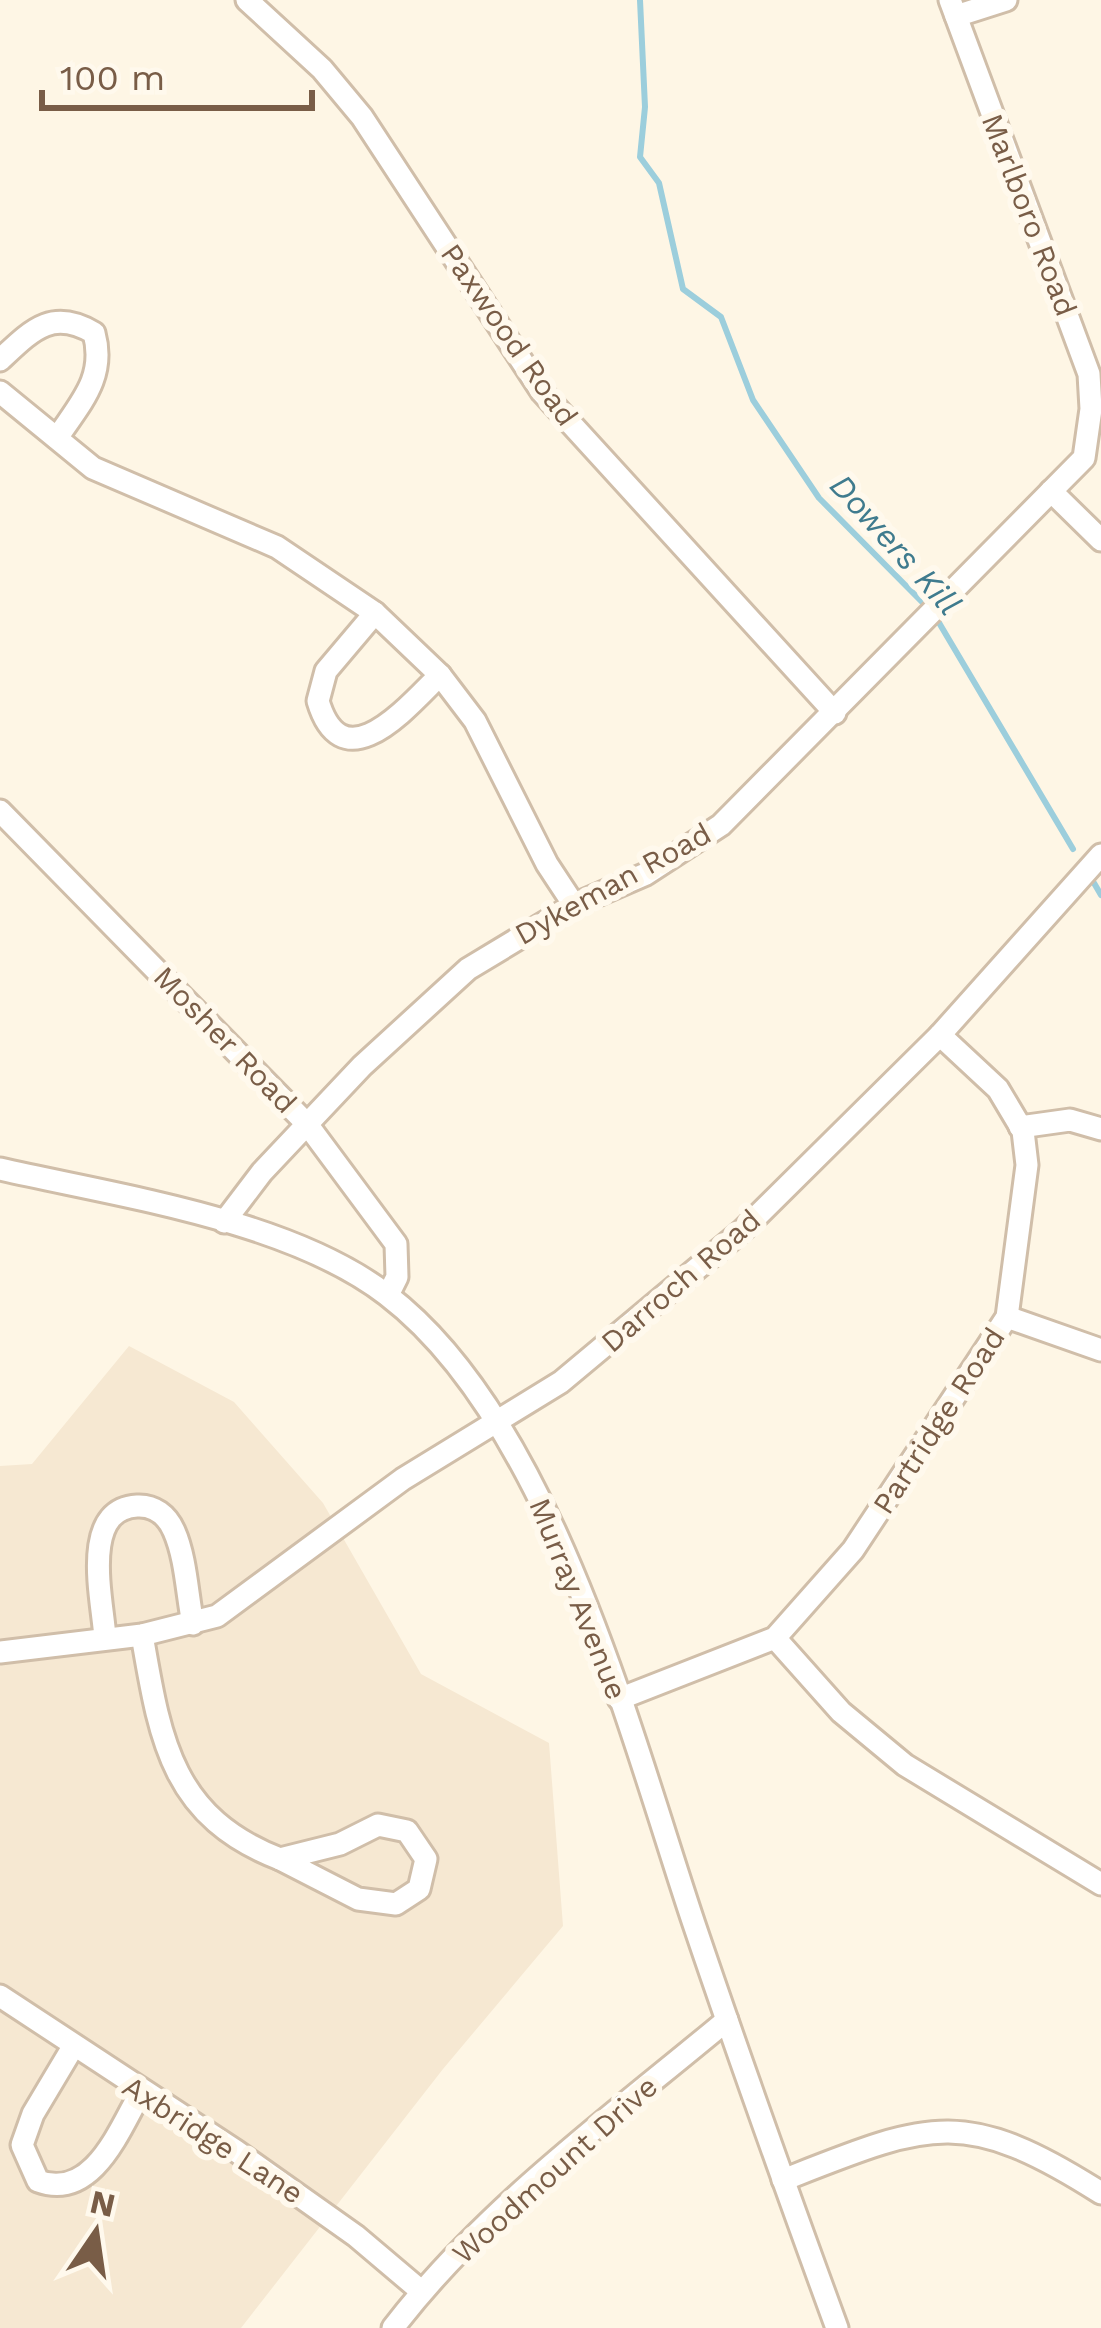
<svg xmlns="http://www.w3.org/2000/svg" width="1101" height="2328" font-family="'Work Sans',sans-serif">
<rect width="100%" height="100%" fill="#fef6e5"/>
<polygon fill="#f6e8d2" points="129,1346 234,1402 323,1503 421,1674 549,1743 563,1926 443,2069 241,2328 0,2328 0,1466 32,1464"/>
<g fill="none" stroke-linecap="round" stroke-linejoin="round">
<g stroke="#9ccedc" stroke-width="6">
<polyline points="640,0 645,107 640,157 659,183 683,289 721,317 753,400 819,498 926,606"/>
<polyline points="935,616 1073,849"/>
<polyline points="1094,883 1101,895"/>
</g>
<defs>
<g id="minor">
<polyline points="247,0 322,69 362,117 542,392 835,713"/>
<polyline points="956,16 1006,0"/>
<path d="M0,360c32,-30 52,-52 94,-27 12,44 -13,69 -37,105"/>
<polyline points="0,392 93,468 277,547 375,613 440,675 475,721 547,864 574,905"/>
<polyline points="1051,491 1101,540"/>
<path d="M375,613l-49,58 -8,30c25,84 91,4 122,-26"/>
<polyline points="0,811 307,1124 396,1244 397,1277 388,1295"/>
<polyline points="1020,1127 1070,1120 1101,1129"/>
<path d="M0,1169c118,27 290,51 387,126 164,125 243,438 307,629 46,136 94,270 143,404"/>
<polyline points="224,1222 262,1172 362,1066 468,969 574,905 646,874 721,825 1084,458 1091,409 1089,374 950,0"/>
<polyline points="1007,1317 1101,1350"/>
<path d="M142,1635c18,104 29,182 138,224"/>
<path d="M105,1638c-2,-36 -26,-129 32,-132 17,-1 30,9 37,25 12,27 13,63 19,93"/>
<polyline points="775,1638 841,1712 905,1765 1101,1884"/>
<polyline points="0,1652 142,1635 217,1616 403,1479 561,1382 743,1230 940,1035 1101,855"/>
<polyline points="619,1699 775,1638 853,1550 1007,1317 1027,1165 1023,1131 998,1089 940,1035"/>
<polygon points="378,1825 407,1831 426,1859 419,1889 396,1904 358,1899 280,1859 340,1844"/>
<polyline points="0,1996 236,2151 356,2236 421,2291"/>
<path d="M73,2047l-40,67 -11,31 16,36c55,20 81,-51 103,-89"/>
<path d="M783,2180c145,-57 180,-75 318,13"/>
<path d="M393,2328c91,-119 219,-212 334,-308"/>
</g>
</defs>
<use href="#minor" stroke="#d0bea9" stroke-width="27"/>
<use href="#minor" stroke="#fff" stroke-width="21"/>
</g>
<g text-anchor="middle" stroke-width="12" stroke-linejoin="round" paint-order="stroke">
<g font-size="30" fill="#795d47" stroke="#fff9ed">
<text transform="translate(1029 215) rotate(69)" y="10">Marlboro Road</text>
<text transform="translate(509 335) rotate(55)" y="10">Paxwood Road</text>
<text transform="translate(613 884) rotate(-29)" y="10">Dykeman Road</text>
<text transform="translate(225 1040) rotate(46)" y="10">Mosher Road</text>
<text transform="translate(681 1281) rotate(-41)" y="10">Darroch Road</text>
<text transform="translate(939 1421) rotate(-57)" y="10">Partridge Road</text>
<text transform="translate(578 1599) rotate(68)" y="10">Murray Avenue</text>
<text transform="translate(213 2140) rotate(33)" y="10">Axbridge Lane</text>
<text transform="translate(555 2170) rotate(-42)" y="10">Woodmount Drive</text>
</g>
<g font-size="33" font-style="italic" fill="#3f7b8e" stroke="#fff9ed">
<text transform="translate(896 544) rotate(48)" y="12">Dowers Kill</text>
</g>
</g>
<g transform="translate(96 2232) rotate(13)" stroke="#fff9ed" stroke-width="9" paint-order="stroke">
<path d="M0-9L21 45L0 30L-21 45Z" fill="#795d47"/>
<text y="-18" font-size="33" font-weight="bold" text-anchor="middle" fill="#795d47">N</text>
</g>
<path d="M42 90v18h270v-18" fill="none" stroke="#795d47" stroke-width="6"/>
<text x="60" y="90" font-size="36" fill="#795d47" stroke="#fff9ed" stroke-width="9" paint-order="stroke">100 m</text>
</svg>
